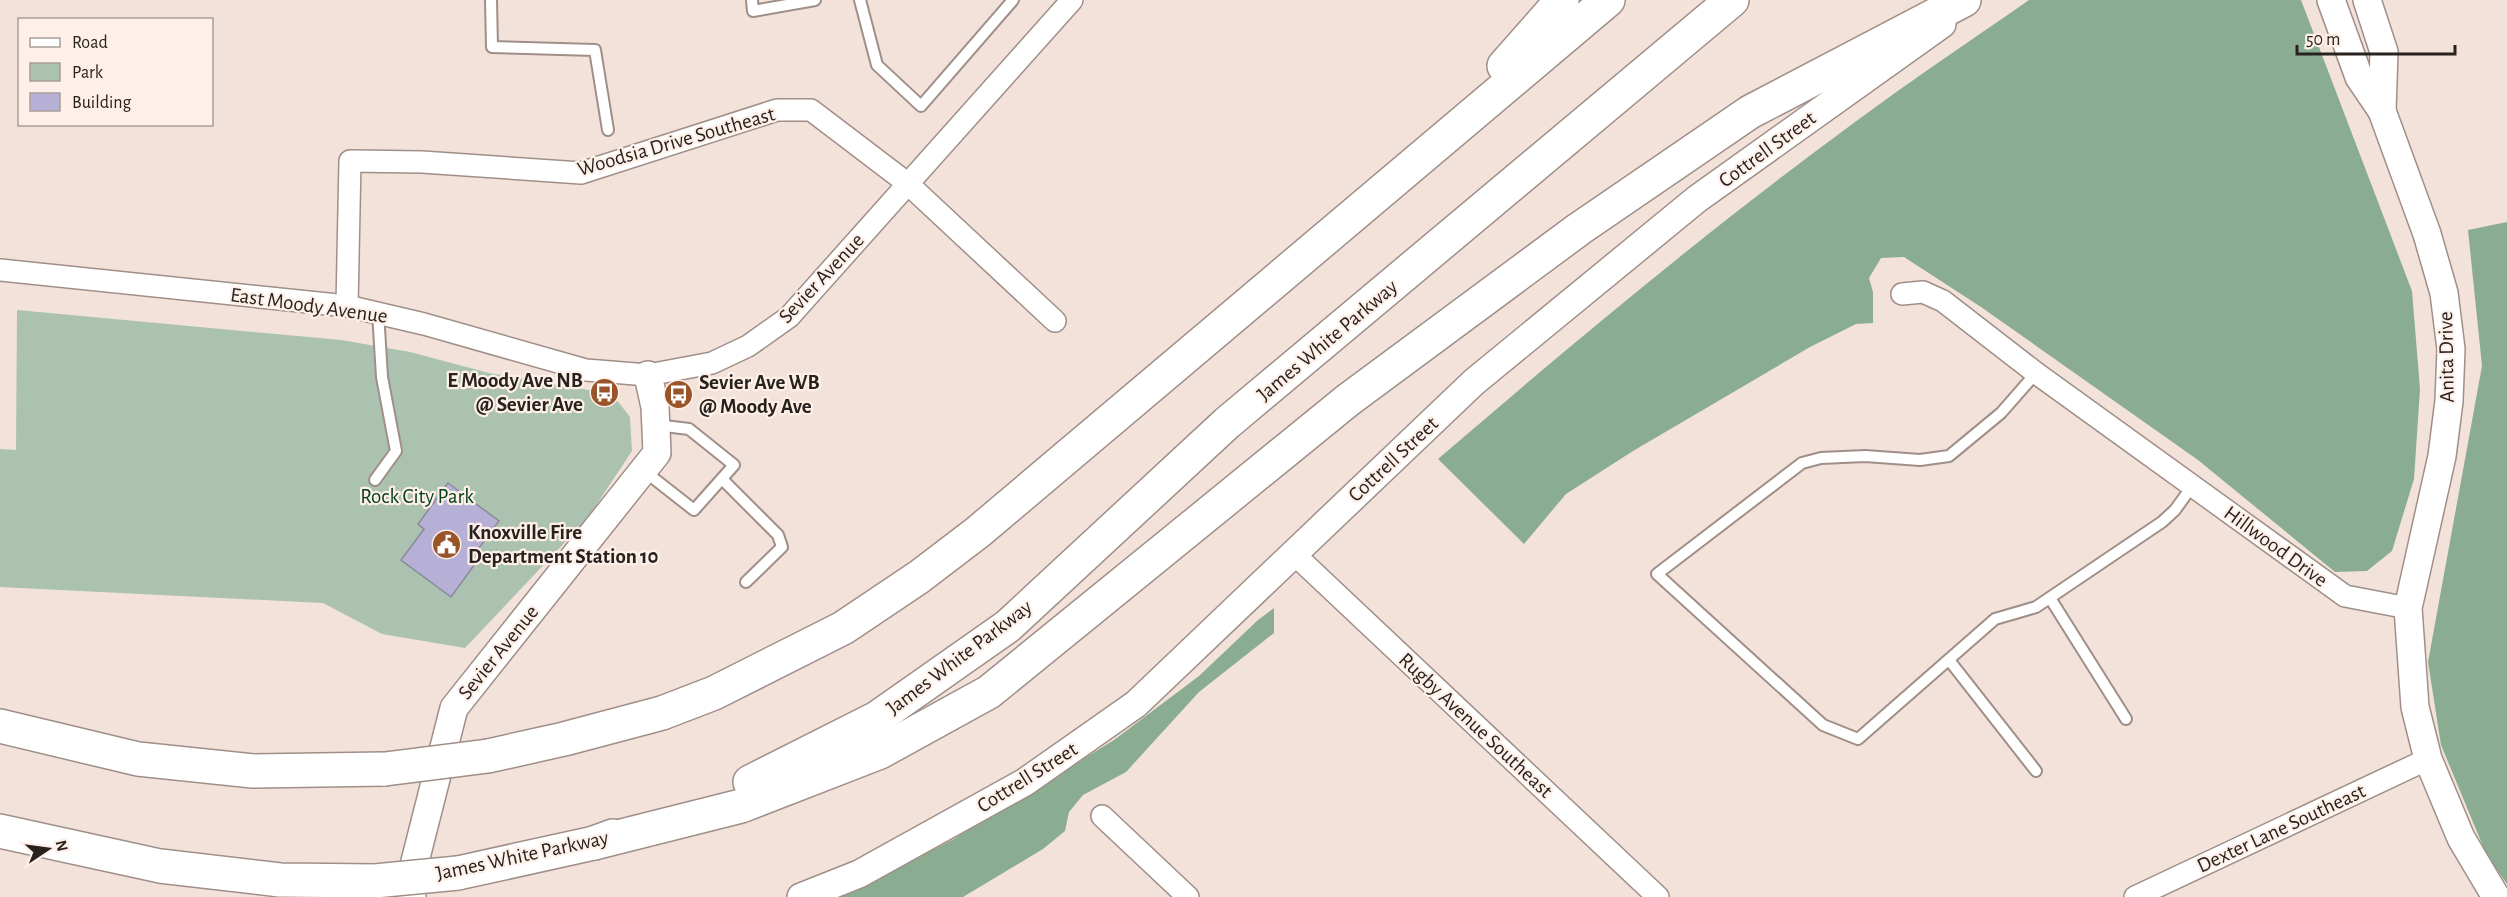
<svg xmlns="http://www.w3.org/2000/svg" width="2507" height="897" font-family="'Alegreya Sans',sans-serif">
<rect width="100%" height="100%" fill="#f3e2d9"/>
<polygon fill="#aac2af" points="17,310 341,340 410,352 489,373 612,394 630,417 632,451 587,519 465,648 382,634 323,603 0,587 0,449 16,450"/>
<g fill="#8aad92">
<path d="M2029,0h272l111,291 8,98 -6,90 -22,72 -25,20 -32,1 -137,-112 -217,-153 -77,-50 -23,1 -12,20 4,14v31l-17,1 -46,23 -177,104 -67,43 -42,50 -86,-85c135,-116 270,-229 413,-334 58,-43 119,-84 178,-125z"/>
<polygon points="2507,222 2507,884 2487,856 2441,745 2428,662 2482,366 2468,230"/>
<polygon points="1274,608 1274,633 1199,692 1126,772 1083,795 1069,812 1065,831 1043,849 963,897 839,897 952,840 1114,740 1199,676 1258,620"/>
</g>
<polygon fill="#b6b0d7" stroke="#8b8a98" stroke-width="1.5" points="448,483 499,521 470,560 475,564 451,597 401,560 424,529 418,524"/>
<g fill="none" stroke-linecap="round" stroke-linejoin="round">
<defs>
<g id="service">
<polyline points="491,0 492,47 595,50 608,130"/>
<polyline points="752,0 753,11 815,0"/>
<polyline points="860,0 877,65 921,106 1013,0"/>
<polyline points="2036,373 2001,413 1949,456 1920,460 1865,456 1821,458 1802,463 1657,574 1823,725 1858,739 1995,619 2036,607 2162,522 2175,510 2193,485"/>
<polyline points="643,470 694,510 734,465 689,429 656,425"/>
<polyline points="722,479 778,535 782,547 746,582"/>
<polyline points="375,480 396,451 382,377 378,312"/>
<polyline points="2050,598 2126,719"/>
<polyline points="1949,660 2036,771"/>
</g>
<g id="minor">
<polyline points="0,270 347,306 424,324 586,370 648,375 712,363 748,346 789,317 1072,0"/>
<polyline points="1902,294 1923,292 1943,301 2036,373 2345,596 2408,608"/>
<polyline points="347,306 350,161 422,162 581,173 777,110 811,110 907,183 1055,321"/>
<polyline points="1293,553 1658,897"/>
<polyline points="1102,816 1188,897"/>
<polyline points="2135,897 2428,759"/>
</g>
<g id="tertiary">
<polyline points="2331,0 2359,77 2382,111 2427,234 2444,293 2451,349 2449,401 2442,456 2408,608 2415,707 2428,759 2461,838 2496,897"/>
<polyline points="2367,0 2384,52 2382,111"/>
<polyline points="412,897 410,881 454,708 657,453 655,407 648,375"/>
<polyline points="801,897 859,874 1025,782 1136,704 1474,382 1697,199 1942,24"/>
</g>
<g id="motorway">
<polyline points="1504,66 1562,0"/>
<polyline points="0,726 138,759 253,771 385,769"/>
<polyline points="488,756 564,739 662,713 714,693 843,628 919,577 978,532 1608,0"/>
<polyline points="750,782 877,718 1008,626 1227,423 1732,0"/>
<polyline points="0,831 160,866 280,880 375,881"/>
<polyline points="594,843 741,806 880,752 989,692 1348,400 1579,229 1750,112 1964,0"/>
<polyline points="458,873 594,843 613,836"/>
</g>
</defs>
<use href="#service" stroke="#9f8f88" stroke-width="14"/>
<use href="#minor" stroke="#9f8f88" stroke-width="24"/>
<use href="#tertiary" stroke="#9f8f88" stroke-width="30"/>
<use href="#motorway" stroke="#9f8f88" stroke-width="36"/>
<use href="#service" stroke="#fff" stroke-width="10"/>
<use href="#minor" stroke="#fff" stroke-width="21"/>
<use href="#tertiary" stroke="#fff" stroke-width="27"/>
<use href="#motorway" stroke="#fff" stroke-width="33"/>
<defs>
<g id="motorway-bridge">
<polyline points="385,769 488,756"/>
<polyline points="375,881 458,873"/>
</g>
</defs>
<use href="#motorway-bridge" stroke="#9f8f88" stroke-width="36" stroke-linecap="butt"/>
<use href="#motorway-bridge" stroke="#fff" stroke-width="33"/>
</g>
<defs>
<symbol id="bus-disc" viewBox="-11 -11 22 22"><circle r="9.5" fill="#9a542a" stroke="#fef0e9"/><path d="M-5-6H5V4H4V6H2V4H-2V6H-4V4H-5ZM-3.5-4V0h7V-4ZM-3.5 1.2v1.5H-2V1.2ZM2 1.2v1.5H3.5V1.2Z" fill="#fff"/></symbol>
<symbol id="civic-disc" viewBox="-11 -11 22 22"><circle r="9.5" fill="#9a542a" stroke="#fef0e9"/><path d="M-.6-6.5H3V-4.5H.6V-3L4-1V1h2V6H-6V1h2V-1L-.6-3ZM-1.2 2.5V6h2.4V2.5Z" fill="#fff"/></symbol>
</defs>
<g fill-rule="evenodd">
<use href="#bus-disc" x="588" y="376" width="33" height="33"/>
<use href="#bus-disc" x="662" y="378" width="33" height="33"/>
<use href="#civic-disc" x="430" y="528" width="33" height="33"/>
</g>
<g text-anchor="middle" stroke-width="4.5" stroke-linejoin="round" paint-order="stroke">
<g font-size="21" fill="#28221f" stroke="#fef0e9">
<text transform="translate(676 141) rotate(-16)" y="7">Woodsia Drive Southeast</text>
<text transform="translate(1767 149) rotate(-36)" y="7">Cottrell Street</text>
<text transform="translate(821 278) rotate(-47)" y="7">Sevier Avenue</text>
<text transform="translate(309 305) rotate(8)" y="7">East Moody Avenue</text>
<text transform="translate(1327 340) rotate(-40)" y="7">James White Parkway</text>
<text transform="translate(2446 357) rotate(-91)" y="7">Anita Drive</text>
<text transform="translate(1393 459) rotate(-43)" y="7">Cottrell Street</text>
<text transform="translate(2276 546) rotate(36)" y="7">Hillwood Drive</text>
<text transform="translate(498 652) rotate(-51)" y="7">Sevier Avenue</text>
<text transform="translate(959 657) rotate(-37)" y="7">James White Parkway</text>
<text transform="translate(1476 725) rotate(43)" y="7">Rugby Avenue Southeast</text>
<text transform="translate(1027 777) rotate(-32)" y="7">Cottrell Street</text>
<text transform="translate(2281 828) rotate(-25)" y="7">Dexter Lane Southeast</text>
<text transform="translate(522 855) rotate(-12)" y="7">James White Parkway</text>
</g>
<g font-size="21" font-weight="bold" fill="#28221f" stroke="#fef0e9" text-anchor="start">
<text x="583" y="387" text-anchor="end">E Moody Ave NB<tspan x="583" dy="24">@ Sevier Ave</tspan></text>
<text x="699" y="389">Sevier Ave WB<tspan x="699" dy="24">@ Moody Ave</tspan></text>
<text x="468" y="539">Knoxville Fire<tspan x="468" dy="24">Department Station 10</tspan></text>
</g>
<g font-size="21" fill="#04411d" stroke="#fef0e9">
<text x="417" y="503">Rock City Park</text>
</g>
</g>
<rect x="18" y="18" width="195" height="108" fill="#fef0e9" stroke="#a89e98" stroke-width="1.5"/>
<rect x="30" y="38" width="30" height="9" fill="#ffffff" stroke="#a89e98" stroke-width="1.5"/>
<text x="72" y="48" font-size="18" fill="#28221f">Road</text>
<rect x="30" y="63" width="30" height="18" fill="#aac2af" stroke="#a89e98" stroke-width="1.5"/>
<text x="72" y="78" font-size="18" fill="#28221f">Park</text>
<rect x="30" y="93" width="30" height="18" fill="#b6b0d7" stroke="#a89e98" stroke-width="1.5"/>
<text x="72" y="108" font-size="18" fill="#28221f">Building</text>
<g transform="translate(48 849) rotate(77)" stroke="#fef0e9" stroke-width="4.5" paint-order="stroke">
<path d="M0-4.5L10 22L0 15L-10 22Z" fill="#28221f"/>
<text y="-9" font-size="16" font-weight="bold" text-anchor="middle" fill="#28221f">N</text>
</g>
<path d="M2297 45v9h158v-9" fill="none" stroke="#28221f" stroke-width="3"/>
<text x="2306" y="45" font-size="18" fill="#28221f" stroke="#fef0e9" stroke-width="4.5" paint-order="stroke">50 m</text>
</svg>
